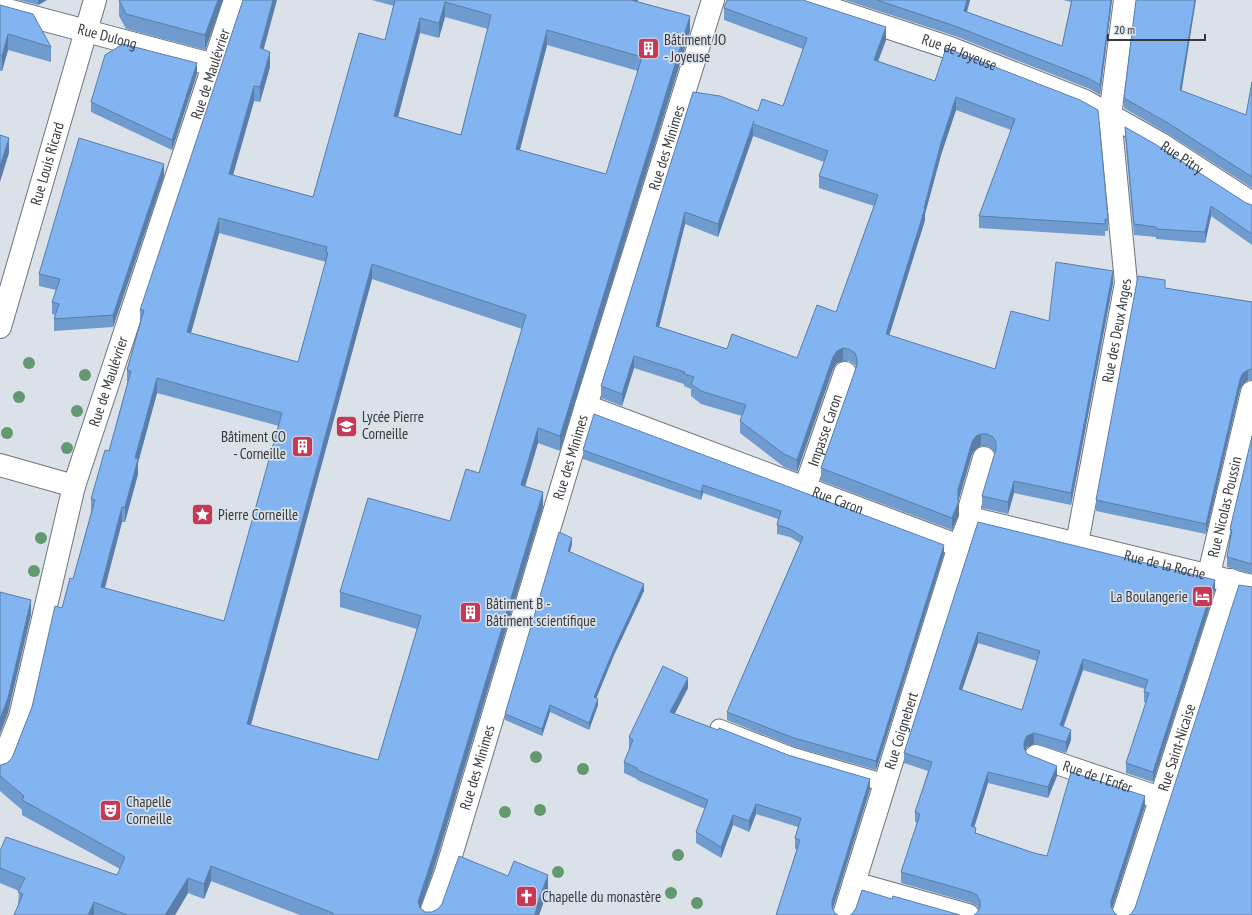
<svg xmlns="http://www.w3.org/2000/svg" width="1252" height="915" font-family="'PT Sans Narrow',sans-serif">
<rect width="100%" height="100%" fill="#dbe1e9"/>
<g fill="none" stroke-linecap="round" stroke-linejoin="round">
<defs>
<polyline id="service" points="719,728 791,756 885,783"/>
<polyline id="pedestrian" points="970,518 970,506 984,458"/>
<g id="minor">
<path id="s1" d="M805,0l145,48 135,53 76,43 91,59"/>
<path id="s2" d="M0,8l214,57"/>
<path id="s3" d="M586,406l373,140"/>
<polyline points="0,465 74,486"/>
<path id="s4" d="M805,488l40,-115"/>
<path id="s5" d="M1077,543l49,-260 -16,-167 15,-116"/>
<path id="s6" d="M1209,574l43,-182"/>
<path id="s7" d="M1036,756l124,42"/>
<path id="s8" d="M0,768l20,-51 54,-231 161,-486"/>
<polyline points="854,883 968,915"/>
<path id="s9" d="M430,915l16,-43 140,-466 127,-406"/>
<path id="s10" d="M844,915l115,-369 11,-28 282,68"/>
<path id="s11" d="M1123,915l108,-335"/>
</g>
<g id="tertiary">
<path id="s12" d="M0,327l95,-327"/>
</g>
</defs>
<use href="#service" stroke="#6f747b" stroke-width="19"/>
<use href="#pedestrian" stroke="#6f747b" stroke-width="24"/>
<use href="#minor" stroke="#6f747b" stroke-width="24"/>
<use href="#tertiary" stroke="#6f747b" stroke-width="24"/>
<use href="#service" stroke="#fff" stroke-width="17"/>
<use href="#pedestrian" stroke="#fff" stroke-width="22"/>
<use href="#minor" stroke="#fff" stroke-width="22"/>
<use href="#tertiary" stroke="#fff" stroke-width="22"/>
</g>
<g fill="#649870">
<circle cx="29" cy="363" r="6"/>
<circle cx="85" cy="375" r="6"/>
<circle cx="19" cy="397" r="6"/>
<circle cx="77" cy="411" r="6"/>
<circle cx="7" cy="433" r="6"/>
<circle cx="67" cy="448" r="6"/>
<circle cx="41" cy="538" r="6"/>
<circle cx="34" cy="571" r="6"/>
<circle cx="536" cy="757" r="6"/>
<circle cx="583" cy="769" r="6"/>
<circle cx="540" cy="810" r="6"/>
<circle cx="505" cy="812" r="6"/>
<circle cx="678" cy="855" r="6"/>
<circle cx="558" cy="872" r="6"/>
<circle cx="671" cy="893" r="6"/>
<circle cx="697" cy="903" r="6"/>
</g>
<g fill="#6f9bcf" fill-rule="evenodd">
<polygon points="18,0 47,0 38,5"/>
<polygon points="119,0 223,0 205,50 126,29 119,16"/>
<path d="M372,0h266l-1,2 53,29 -130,420 -22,-8 -13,43 18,21 -109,361 -13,40 4,4h7l76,-36 40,14 -9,25h-239l-89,-34 -7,18 -16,-6 -13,22h-161l4,-10 1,-14 -19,-8v-32l117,24 3,-6 -98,-54v-5l-22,-19v-26h1l6,-2 5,-5 20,-51 30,-99 11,-29 18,-66v-14l18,-48 18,-66v-15l13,-48v-12l124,-260 6,17 -10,35 -6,-1 -21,74 80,22 72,-157 9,-34zM445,17l43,12 -27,106 -63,-18 22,-84 19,5zM547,45l91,26 -32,103 -86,-24zM219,233l107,29 -28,100 -107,-29zM372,279l150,50 -43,144 -29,48 -110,71v15l77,22 -39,131 -127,-35zM157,393l122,33 -55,195 -119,-33 17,-66h3l13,-48v-11z"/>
<polygon points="845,0 970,0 967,12 1062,46 1071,2 1063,0 1112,0 1100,95 1090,89 955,36"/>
<polygon points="0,5 51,47 51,62 8,50 2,71 0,71"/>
<path d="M724,8l162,32 -8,21 57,20 145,19 28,119v12h-3v5l-126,-8v-12l32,-86 -55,-20 -15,45 -16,59v6l-36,115 106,34 54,-48 64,-38 -42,222 -57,-12 -6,21 -26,-6v-12l13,-43 -2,-3 -6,-4h-6l-5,3 -4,5 -14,48v14l-6,14 -131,-49v-13l35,-100 -1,-3 -6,-4h-6l-6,2 -4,6 -36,103 -13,-5 -44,-34v-12l2,-5 -41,-12 -10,-8v-7l-7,-3v-2l-50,-16 -12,38 -21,-8v-12l92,-294 65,19 25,-5 20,-57 -79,-29zM753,136l71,26 -5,14v12l55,18 -38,106 -39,46 -70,-9 -68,-22 26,-103 33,13z"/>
<polygon points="197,74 172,150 91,112 91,102"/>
<polygon points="1252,82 1252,188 1168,134 1124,108 1124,98 1182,91 1246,115"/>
<polygon points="1125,127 1246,203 1252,205 1252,245 1211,216 1205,243 1156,239 1156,237 1134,235 1125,138"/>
<polygon points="164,176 113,327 54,331 54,319 55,315 52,314 52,302 56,290 39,286 39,274"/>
<polygon points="1165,288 1252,302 1252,380 1248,380 1243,384 1240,389 1206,534 1096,511 1096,500"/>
<polygon points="1252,436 1252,574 1227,567 1227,557 1230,540 1230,529"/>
<polygon points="583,450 944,554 876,770 794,747 727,720 727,712 800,543 790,537 777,534 777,525 778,519 703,493 701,500 583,459"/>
<path d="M978,522l237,68 -62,192 -27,-9v-10l20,-60 -2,-1v-10l1,-3 -62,-19 -19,56 7,14 -5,13 -32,-9 -7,3 -2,4 2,3 30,22 -9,22 -60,-15 -14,45 2,5 58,20 13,3 98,-50 -33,103 2,3 -137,1 2,-3 -2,-4 -6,-3 -70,-20v-11l16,-49 -2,-1v-10l13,-41 -24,-8v-10zM978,643l59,18 -15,49 -60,-20z"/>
<polygon points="572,544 570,552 644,591 614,655 596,698 598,705 589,730 550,712 542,736 505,720 505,714"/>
<polygon points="688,688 674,714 870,789 833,909 835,913 776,915 797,849 795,849 795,838 798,827 756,814 749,832 733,825 721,858 696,843 696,832 705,809 637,780 637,779 624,773 624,762 630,749 629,748 629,737"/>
</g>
<g fill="#5a7ea9">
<polygon points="38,0 47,0 38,5"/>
<polygon points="218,0 223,0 205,50 205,35"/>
<polygon points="273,0 277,0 260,63 260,48"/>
<polygon points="631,0 638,0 631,15"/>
<polygon points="967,0 970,0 964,22 964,11"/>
<polygon points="1111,0 1112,0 1100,95 1100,85"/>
<polygon points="1195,0 1196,0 1180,101 1180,90"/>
<polygon points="445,2 445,17 439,38 439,23"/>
<polygon points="690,16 690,31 560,451 560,436"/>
<polygon points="420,18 420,33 394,132 394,116"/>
<polygon points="886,27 886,40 874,72 874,60"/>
<polygon points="547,30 547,45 516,164 516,149"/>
<polygon points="8,34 8,50 2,71 2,56"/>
<polygon points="270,52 270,67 260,102 260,87"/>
<polygon points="197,63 197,74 172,150 172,140"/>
<polygon points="254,86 254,101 229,189 229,174"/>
<polygon points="956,97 956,110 941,155 925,214 925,220 886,346 886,334 924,208 941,143"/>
<polygon points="753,124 753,136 718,237 718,224"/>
<polygon points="9,138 9,153 0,182 0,166"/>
<polygon points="164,164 164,176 113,327 113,315"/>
<polygon points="1211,206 1211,216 1205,243 1205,232"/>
<polygon points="685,212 685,224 656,339 656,326"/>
<polygon points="219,218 219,233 187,347 187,332"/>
<polygon points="372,264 372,279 247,739 247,724"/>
<polygon points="1113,271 1113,283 1071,505 1071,493"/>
<polygon points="843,348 843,361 837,363 833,369 797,472 797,460 833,357 837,351"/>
<polygon points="634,356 634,368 622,406 622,394"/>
<polygon points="1248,370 1248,380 1243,384 1240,389 1206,534 1206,524 1240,379 1243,373"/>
<polygon points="157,378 157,393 138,463 138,474 125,522 125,507 135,458"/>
<polygon points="538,428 538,443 521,500 521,485"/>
<polygon points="981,434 981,446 976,449 972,454 958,502 958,516 952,530 952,518 958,490 972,442 976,436"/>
<polygon points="1014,481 1014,493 1008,514 1008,502"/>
<polygon points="703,485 703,493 701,500 701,492"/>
<polygon points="543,492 543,507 434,868 418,915 418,902"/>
<polygon points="122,507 122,522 101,602 101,587"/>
<polygon points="572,538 572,544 568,558 568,551"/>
<polygon points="944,545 944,554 876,770 876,761"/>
<polygon points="1215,580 1215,590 1153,782 1153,772"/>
<polygon points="644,584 644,591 614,655 594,704 594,697 614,649"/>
<polygon points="31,600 31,615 8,713 0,734 0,719"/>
<polygon points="978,632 978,643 959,699 959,689"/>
<polygon points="1083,659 1083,670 1060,735 1060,725"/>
<polygon points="688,678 688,688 670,723 670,712"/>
<polygon points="598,699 598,705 589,730 589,723"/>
<polygon points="550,705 550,712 542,736 542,729"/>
<polygon points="1071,730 1071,740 1066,753 1066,742"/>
<polygon points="1034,733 1034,744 1027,747 1024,752 1024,742 1027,736"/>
<polygon points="1057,766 1057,776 1048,798 1048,787"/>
<polygon points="988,772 988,783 971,837 971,826"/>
<polygon points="870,779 870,789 832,911 832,901"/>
<polygon points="1145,796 1145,806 1111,912 1111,901"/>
<polygon points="756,804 756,814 749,832 749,821"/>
<polygon points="733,815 733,825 721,858 721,847"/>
<polygon points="211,866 211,881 204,899 204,884"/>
<polygon points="548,875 548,890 539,915 535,915 538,902"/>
<polygon points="188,878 188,893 175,915 165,915"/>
<polygon points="94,902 94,915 88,915"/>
</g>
<g fill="#81b4f1" stroke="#5a7ea9" fill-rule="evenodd">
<polygon points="119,0 218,0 205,35 126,14"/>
<path d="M243,0h30l-13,48 10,4 -10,35 -6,-1 -25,88 84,23 46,-164 26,7 10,-40h236l59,16 -130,420 -22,-8 -17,57 22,7 -109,361 -16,49 2,6 5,4h7l6,-3 4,-5 17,-48 49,20 6,-15 34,14 -10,27 -3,13h-202v-2l-122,-47 -7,18 -16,-6 -23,37h-38l-33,-13 -6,13h-74l9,-21 -5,-2 7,-14 -25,-10v-17l6,-14 111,38 8,-18 -103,-57 2,-4 -24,-20v-11h1l6,-2 5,-5 20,-51 23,-101 7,2 8,-30 3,1 22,-79 -4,-1 14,-49 4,1 22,-80 -4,-1 17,-60h-4zM445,2l46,13 -30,120 -67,-19 26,-98 19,5zM547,30l95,27 -36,117 -90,-25zM219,218l108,29 -1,5 2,1 -30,109 -111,-30zM372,264l154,51 -47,158 -13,-4 -16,52 -82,-23 -28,94 81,24 -43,144 -131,-36zM157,378l125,35 -58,208 -123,-34 21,-80h3l13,-48 -3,-1z"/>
<path d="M727,0h76l83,27 -12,33 61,21 11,-33 134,52 18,10 10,109h-3v5l-126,-8 36,-97 -59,-22 -15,46 -17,65h1l-39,126 109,35 16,-58 38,10 7,-59 57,9 -42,222 -57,-12 -6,21 -26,-6 14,-47v-7l-3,-5 -6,-3h-6l-5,2 -4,6 -14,48v13l-6,15 -131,-50 36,-103v-6l-2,-6 -6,-4 -6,-1 -6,3 -4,6 -36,103 -13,-6 -44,-33 6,-16 -45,-14 -10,-7 3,-7 -10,-3 1,-2 -51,-16 -12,38 -21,-8 92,-294 27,4 38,15 4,-12 21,7 24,-68 -83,-30zM754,121l-1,3 75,27 -9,25 59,19 -42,117 -19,-7 -20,53 -65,-24 -5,15 -71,-23 29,-114 33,12z"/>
<polygon points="877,0 967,0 964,11 1062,46 1072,0 1111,0 1100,85 1090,79 955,26"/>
<polygon points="1136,0 1195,0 1180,90 1246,115 1252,82 1252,177 1168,123 1124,98"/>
<polygon points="0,5 33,14 51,47 8,34 2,56 0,55"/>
<polygon points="123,44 197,63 172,140 91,102 105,55"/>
<polygon points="1125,127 1155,144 1246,203 1252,205 1252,234 1211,206 1205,232 1156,229 1156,227 1134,224"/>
<polygon points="0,135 9,138 0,166"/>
<polygon points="79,138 164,164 113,315 54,319 59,304 52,302 60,279 39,274"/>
<polygon points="1138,276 1165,280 1165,288 1252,302 1252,369 1248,370 1243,373 1240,379 1206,524 1096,500"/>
<polygon points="594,414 944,545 876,761 794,738 727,712 803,537 790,529 777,525 781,511 703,485 701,492 583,450"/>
<polygon points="1252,436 1252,564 1227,557 1232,530 1230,529"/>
<path d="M978,522l237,58 -62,192 -27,-9 23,-70 -5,-1 4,-12 -65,-21 -23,66 11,5 -5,12 -32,-9 -7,3 -3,6v6l3,6 30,12 -9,21 -60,-15 -17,54 5,2 -1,5 59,20 13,3 24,-84 74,24 -34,105v6l3,5 3,3h-143l3,-2 3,-6v-6l-3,-6 -6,-3 -70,-20 19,-58 -5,-2 17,-50 -28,-9zM978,632l62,19 -18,59 -63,-21z"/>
<polygon points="559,532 572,538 568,551 644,584 614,649 594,697 598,699 589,723 550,705 542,729 505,714"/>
<polygon points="1239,585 1252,587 1252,915 1129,915 1131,914 1135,908"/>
<polygon points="0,592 31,600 8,698 0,719"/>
<polygon points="663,666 688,678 670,712 718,730 719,728 788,755 870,779 832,901 832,908 835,913 838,915 776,915 800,840 795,838 801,818 756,804 749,821 733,815 721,847 696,832 708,800 637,770 637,768 624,762 633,740 629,737"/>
<polygon points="862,890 892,899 893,896 960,915 850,915 852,914 856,908"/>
</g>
<defs>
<symbol id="building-square" viewBox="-11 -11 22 22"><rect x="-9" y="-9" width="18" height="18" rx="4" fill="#c73756" stroke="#dbe1e9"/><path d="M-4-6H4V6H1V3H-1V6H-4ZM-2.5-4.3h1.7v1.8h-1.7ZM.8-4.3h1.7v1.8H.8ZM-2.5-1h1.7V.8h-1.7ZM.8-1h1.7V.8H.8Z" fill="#fff"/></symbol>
<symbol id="school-square" viewBox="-11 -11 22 22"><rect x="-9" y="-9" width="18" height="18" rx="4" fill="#c73756" stroke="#dbe1e9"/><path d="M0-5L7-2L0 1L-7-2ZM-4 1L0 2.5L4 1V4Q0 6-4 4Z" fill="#fff"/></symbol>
<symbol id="sight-square" viewBox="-11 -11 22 22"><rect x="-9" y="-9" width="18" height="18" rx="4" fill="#c73756" stroke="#dbe1e9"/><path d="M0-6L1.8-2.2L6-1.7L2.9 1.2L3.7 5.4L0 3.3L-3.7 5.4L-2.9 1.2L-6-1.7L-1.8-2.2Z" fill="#fff"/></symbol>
<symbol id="hotel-square" viewBox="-11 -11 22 22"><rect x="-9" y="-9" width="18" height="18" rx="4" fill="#c73756" stroke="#dbe1e9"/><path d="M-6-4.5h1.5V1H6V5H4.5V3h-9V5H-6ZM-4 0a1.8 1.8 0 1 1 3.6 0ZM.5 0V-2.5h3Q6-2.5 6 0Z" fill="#fff"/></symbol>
<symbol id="theatre-square" viewBox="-11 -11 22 22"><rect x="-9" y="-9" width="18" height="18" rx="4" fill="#c73756" stroke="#dbe1e9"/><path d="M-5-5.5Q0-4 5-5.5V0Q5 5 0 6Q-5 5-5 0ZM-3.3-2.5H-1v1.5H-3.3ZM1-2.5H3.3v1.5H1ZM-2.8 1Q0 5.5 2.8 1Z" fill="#fff"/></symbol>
<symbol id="church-square" viewBox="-11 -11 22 22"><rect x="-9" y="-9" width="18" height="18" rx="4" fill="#c73756" stroke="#dbe1e9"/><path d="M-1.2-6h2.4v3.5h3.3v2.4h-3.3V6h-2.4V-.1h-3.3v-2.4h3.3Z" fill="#fff"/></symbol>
</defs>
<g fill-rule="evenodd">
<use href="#building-square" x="636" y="36" width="25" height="25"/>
<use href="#school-square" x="334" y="414" width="25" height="25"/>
<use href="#building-square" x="290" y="434" width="25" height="25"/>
<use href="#sight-square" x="190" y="502" width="25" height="25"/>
<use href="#hotel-square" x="1190" y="584" width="25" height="25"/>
<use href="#building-square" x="458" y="600" width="25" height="25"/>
<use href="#theatre-square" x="98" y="798" width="25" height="25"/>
<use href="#church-square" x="514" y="884" width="25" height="25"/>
</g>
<g text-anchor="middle" stroke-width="3.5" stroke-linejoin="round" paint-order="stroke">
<g font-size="15" fill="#37393c" stroke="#dbe1e9">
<text dy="5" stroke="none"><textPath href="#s2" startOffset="111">Rue Dulong</textPath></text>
<text dy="5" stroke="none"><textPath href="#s1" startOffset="163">Rue de Joyeuse</textPath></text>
<text dy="5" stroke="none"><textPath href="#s8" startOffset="726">Rue de Maulévrier</textPath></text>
<text dy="5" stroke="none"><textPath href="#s9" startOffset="803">Rue des Minimes</textPath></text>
<text dy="5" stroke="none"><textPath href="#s1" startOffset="410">Rue Pitry</textPath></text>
<text dy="5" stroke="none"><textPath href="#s12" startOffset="170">Rue Louis Ricard</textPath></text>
<text dy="5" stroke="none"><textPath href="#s5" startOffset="216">Rue des Deux Anges</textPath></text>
<text dy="5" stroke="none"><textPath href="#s8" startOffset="402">Rue de Maulévrier</textPath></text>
<text dy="5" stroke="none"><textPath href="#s4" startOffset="61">Impasse Caron</textPath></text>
<text dy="5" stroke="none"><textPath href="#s9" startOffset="479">Rue des Minimes</textPath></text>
<text dy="5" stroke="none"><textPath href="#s3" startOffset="269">Rue Caron</textPath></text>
<text dy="5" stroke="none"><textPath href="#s6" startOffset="69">Rue Nicolas Poussin</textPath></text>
<text dy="5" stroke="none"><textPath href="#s10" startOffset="617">Rue de la Roche</textPath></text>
<text dy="5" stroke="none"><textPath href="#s10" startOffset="193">Rue Coignebert</textPath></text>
<text dy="5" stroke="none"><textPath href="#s11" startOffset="176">Rue Saint-Nicaise</textPath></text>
<text dy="5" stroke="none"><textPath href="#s9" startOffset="155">Rue des Minimes</textPath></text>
<text dy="5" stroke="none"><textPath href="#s7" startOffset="65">Rue de l'Enfer</textPath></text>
</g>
<g font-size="15" fill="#37393c" stroke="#dbe1e9" text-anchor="start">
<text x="664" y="45">Bâtiment JO<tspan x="664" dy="17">- Joyeuse</tspan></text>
<text x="362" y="422">Lycée Pierre<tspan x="362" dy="17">Corneille</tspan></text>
<text x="286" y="442" text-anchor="end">Bâtiment CO<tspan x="286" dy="17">- Corneille</tspan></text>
<text x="218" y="520">Pierre Corneille</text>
<text x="1188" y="602" text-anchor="end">La Boulangerie</text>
<text x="486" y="609">Bâtiment B -<tspan x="486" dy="17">Bâtiment scientifique</tspan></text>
<text x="126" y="807">Chapelle<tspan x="126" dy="17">Corneille</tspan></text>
<text x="542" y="902">Chapelle du monastère</text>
</g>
</g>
<path d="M1108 34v6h97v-6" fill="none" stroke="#37393c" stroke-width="2"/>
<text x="1114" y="34" font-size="12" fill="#37393c" stroke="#dbe1e9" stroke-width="3" paint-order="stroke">20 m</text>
</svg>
